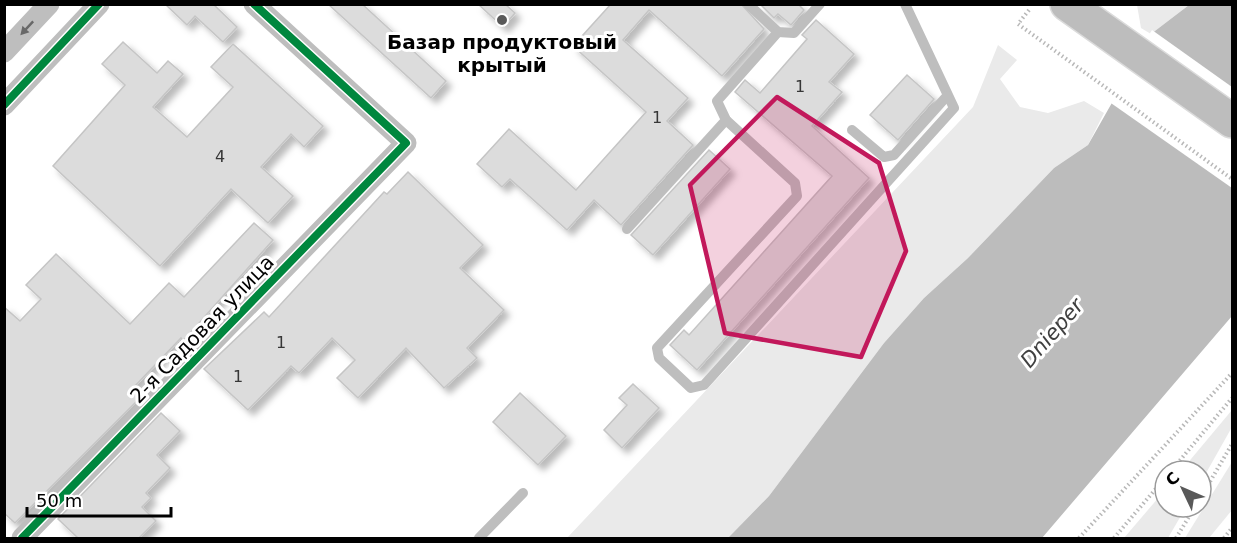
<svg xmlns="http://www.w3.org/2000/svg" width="1237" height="543" font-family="'DejaVu Sans',sans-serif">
<defs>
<filter id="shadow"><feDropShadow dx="5.5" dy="5.5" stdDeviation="3" flood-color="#0004"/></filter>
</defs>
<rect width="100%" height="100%" fill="#fff"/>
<g fill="#eaeaea">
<polygon points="1137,5 1189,5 1151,34 1141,28"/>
<polygon points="998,45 1017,60 1000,79 1020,107 1048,113 1084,101 1104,113 1088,145 1054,168 968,258 924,298 884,343 769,496 728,538 567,538 973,107"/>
<polygon points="1232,410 1232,427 1201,482 1201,471 1181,471"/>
<polygon points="1232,462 1232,510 1209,538 1185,538"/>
<polygon points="1165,490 1165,507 1186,507 1168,538 1124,538"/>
</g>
<polygon fill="#bcbcbc" points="1189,5 1232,5 1232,316 1042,538 728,538 769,496 884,343 924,298 968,258 1054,168 1088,145 1151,34"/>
<polygon fill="#fff" points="1152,30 1232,87 1232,188 1108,101"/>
<g fill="#dcdcdc" stroke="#c5c5c5" stroke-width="1.5" filter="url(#shadow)">
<polygon points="165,4 213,4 237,27 223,42 195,16 187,25"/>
<polygon points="328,4 362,4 446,81 431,98"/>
<polygon points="478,4 505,4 515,13 503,27"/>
<polygon points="611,4 741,4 764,29 722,76 649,10 623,40 688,98 667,121 693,145 621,225 594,200 567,230 510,179 502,187 477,164 509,129 576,190 646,112 573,46"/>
<polygon points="760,4 798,4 804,10 791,25 778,14 774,18"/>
<polygon points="816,20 854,54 829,82 842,92 812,126 869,178 697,370 670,345 684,330 689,335 832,176 735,92 745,80 760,93 807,39 802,35"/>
<polygon points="123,42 157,73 168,61 183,74 153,107 187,137 233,87 211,67 233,44 323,126 304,147 291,134 261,167 293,196 268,223 231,189 160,266 53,166 125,85 102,64"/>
<polygon points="907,75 934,99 898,140 870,115"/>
<polygon points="709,150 730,169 653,255 631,235"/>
<polygon points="408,172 483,245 460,268 504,310 467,348 477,358 444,388 406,348 358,398 337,378 355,360 332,338 299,373 291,366 248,410 204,369 264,312 269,317 384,192 387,194"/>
<polygon points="254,223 273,240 183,341 181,338 133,388 142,396 15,523 4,513 4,307 20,321 41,299 26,285 56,254 130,324 169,283 184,297"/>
<polygon points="633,384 659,408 622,448 604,430 627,405 619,398"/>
<polygon points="520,393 566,436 538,465 493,422"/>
<polygon points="161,413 180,431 157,455 170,468 146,493 151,498 142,507 156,521 139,538 78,538 58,519"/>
</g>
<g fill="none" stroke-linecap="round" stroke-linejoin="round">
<defs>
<polyline id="primary" points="1067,4 1232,121"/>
</defs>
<use href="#primary" stroke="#dbdbdb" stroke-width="36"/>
<g stroke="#b8b8b8" stroke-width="4" stroke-dasharray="1.5 3" stroke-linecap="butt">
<polyline points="1029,10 1018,24 1232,179"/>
<polyline points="1171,471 1232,398"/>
<polyline points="1201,497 1232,444"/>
<polyline points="1079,538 1232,373"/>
<polyline points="1114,538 1165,478"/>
<polyline points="1176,538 1195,507"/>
<polyline points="1224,538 1232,528"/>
</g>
<g stroke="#bebebe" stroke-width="10">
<polyline points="748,4 778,32 794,33 820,4"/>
<polyline points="778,32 717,101 726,120 795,183 797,196 657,348 659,358 691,388 704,385 954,108 905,4"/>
<polyline points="852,130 884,157 894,155 947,96"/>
<polyline points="627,229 726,120"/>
<polyline points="479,538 523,493"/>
</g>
<g stroke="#bebebe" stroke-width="21">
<polyline points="4,52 49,4"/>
<polyline points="4,105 99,4"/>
<polyline points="22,538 406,143 254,4"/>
</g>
<use href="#primary" stroke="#bdbdbd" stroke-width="33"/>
<defs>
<g id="cycleway">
<polyline points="4,105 99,4"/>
<polyline points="22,538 406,143 254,4"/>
</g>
</defs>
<use href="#cycleway" stroke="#fff" stroke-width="11"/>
<use href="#cycleway" stroke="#00873e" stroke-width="8"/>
</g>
<defs><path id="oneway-solid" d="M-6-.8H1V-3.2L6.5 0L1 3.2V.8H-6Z" transform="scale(1.5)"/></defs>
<use fill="#686868" href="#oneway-solid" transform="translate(27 28) rotate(133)"/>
<path fill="#c2185b" fill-opacity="0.2" stroke="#c2185b" stroke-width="4.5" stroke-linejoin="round" d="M777,97l102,66 27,88 -45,106 -136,-24 -35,-148z"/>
<circle fill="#595959" stroke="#fff" stroke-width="2" cx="502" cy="20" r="6"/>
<g text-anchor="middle" stroke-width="6" stroke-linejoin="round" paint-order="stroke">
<g font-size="16" fill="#373737">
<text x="800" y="92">1</text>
<text x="657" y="123">1</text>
<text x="220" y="162">4</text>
<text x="281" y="348">1</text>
<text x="238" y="382">1</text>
</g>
<g font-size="20" font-weight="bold" fill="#000" stroke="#fff">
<text x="502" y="49">Базар продуктовый<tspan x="502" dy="23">крытый</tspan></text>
</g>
<g font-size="20" fill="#000" stroke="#fff">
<text transform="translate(202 329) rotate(-46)" y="7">2-я Садовая улица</text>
</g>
<g font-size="21" font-style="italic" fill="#404040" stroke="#fff">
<text transform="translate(1052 333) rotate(-49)" y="7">Dnieper</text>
</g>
</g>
<rect width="1237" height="543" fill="none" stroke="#000000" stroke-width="12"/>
<g transform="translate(1183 489) rotate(314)"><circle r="28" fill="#ffffff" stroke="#999999" stroke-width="1.5"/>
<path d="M0-4.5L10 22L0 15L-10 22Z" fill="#595959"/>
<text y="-9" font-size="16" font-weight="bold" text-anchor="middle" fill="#000000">С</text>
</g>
<path d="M27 507v9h144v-9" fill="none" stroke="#000000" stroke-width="3"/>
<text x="36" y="507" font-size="18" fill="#000000" stroke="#ffffff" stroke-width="4.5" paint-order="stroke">50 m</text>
</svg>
